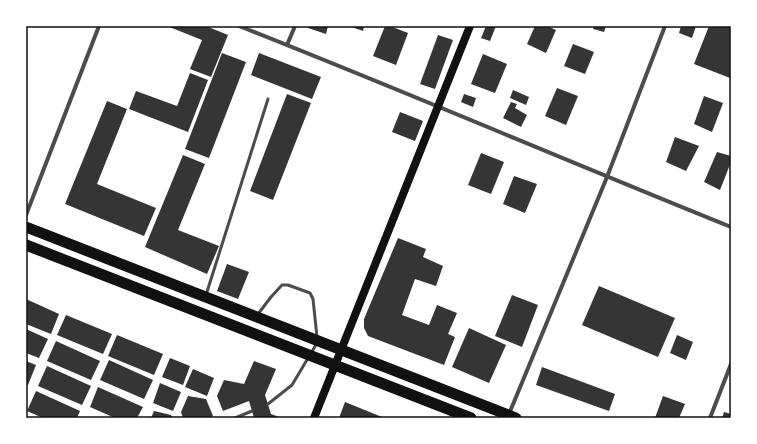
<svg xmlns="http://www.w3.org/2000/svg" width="757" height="444" font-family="Raleway,sans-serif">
<rect width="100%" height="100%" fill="#fff"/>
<g fill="#353535">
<polygon points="167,26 206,26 228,35 211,77 190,69 202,40"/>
<polygon points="308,26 328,26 326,34 308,28"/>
<polygon points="349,26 364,26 363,31"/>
<polygon points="385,26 390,26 408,33 396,65 373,56"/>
<polygon points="486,26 496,26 490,41 481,38"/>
<polygon points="535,26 547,26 556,30 546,53 527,44"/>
<polygon points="594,26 606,26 604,32 593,29"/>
<polygon points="681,26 696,26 692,38 679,33"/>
<polygon points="709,26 731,27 730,78 694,64"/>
<polygon points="438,35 453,40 435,89 420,84"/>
<polygon points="573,44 594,52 585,74 564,66"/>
<polygon points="222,53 246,62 209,158 185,149"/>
<polygon points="259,53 321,77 312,99 251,75"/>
<polygon points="483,54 507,64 495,93 471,84"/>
<polygon points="190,73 208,80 188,132 129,109 136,91 177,106"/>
<polygon points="557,88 578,96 566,125 545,116"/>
<polygon points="513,90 529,97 526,105 510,98"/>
<polygon points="287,94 311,103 273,200 250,191"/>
<polygon points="464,94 476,98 473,107 461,102"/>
<polygon points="704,96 723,103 712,132 694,124"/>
<polygon points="107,101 127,109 97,184 156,208 144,236 65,204"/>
<polygon points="511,102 517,104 515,108 527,115 521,127 503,118"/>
<polygon points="400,112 423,121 415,141 392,132"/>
<polygon points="675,137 699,146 686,171 666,162"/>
<polygon points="717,152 731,156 731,162 720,190 704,182"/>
<polygon points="481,153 504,162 491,194 468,185"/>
<polygon points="183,155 205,164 178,230 219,246 207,274 145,247"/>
<polygon points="514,176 537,184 525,213 503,204"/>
<polygon points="398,238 426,249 423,257 443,266 436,286 415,279 402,315 429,325 437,305 457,313 448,334 455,337 444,365 368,336 364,328 364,319"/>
<polygon points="227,264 249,272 238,299 217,291"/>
<polygon points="599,286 675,318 658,357 582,325"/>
<polygon points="512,295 538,305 522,347 495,336"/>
<polygon points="26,299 59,314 51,334 26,324"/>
<polygon points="66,315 112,334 103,354 57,335"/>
<polygon points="469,328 506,345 489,383 452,367"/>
<polygon points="26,329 48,339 39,358 26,353"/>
<polygon points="117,335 163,354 154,375 108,356"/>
<polygon points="677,335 693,342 686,360 670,353"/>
<polygon points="56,341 100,361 91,380 47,361"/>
<polygon points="170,358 190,366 183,385 162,377"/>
<polygon points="109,360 153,380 144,399 100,380"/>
<polygon points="26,361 36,365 28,385 26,385"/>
<polygon points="254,361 276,369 265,395 271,414 282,418 254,418 249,401 223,411 217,396 224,380 244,384"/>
<polygon points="47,366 91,386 82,405 38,386"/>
<polygon points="542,367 615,394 609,411 536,385"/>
<polygon points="193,369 214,378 207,396 185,387"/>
<polygon points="160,383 181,392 173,411 153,403"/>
<polygon points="98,387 143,407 137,418 115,418 90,407"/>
<polygon points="36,391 80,411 77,418 43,418 27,411"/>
<polygon points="188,396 206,399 213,416 208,418 183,418 181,412"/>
<polygon points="663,396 685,404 679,418 655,418"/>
<polygon points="345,402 382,417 382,418 339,418"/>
<polygon points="154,411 171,415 173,418 151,418"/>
<polygon points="724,412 731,414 731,418 722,418"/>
</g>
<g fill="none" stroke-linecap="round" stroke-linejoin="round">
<g stroke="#4c4c4c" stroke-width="3">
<polyline points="206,295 268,99"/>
<polyline points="258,314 271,297 282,285 288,285 310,293 313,299 317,337"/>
<polyline points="268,404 292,385 317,343"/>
<polyline points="235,418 252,411"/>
</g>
<g stroke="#4c4c4c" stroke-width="4">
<path d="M239,26c165,65 328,135 492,201"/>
<polyline points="287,45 295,26"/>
<polyline points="26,215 99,26"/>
<polyline points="509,414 607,177 665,26"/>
<polyline points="710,418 731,364"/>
</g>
<polyline stroke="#111" stroke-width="8" points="314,418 470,26"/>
<g stroke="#111" stroke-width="11">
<polyline points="26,227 516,418"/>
<polyline points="26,245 471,418"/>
</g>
</g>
<rect width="757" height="444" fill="none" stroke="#ffffff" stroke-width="54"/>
<rect x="27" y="27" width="703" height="390" fill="none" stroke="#111" stroke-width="1.5"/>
</svg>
